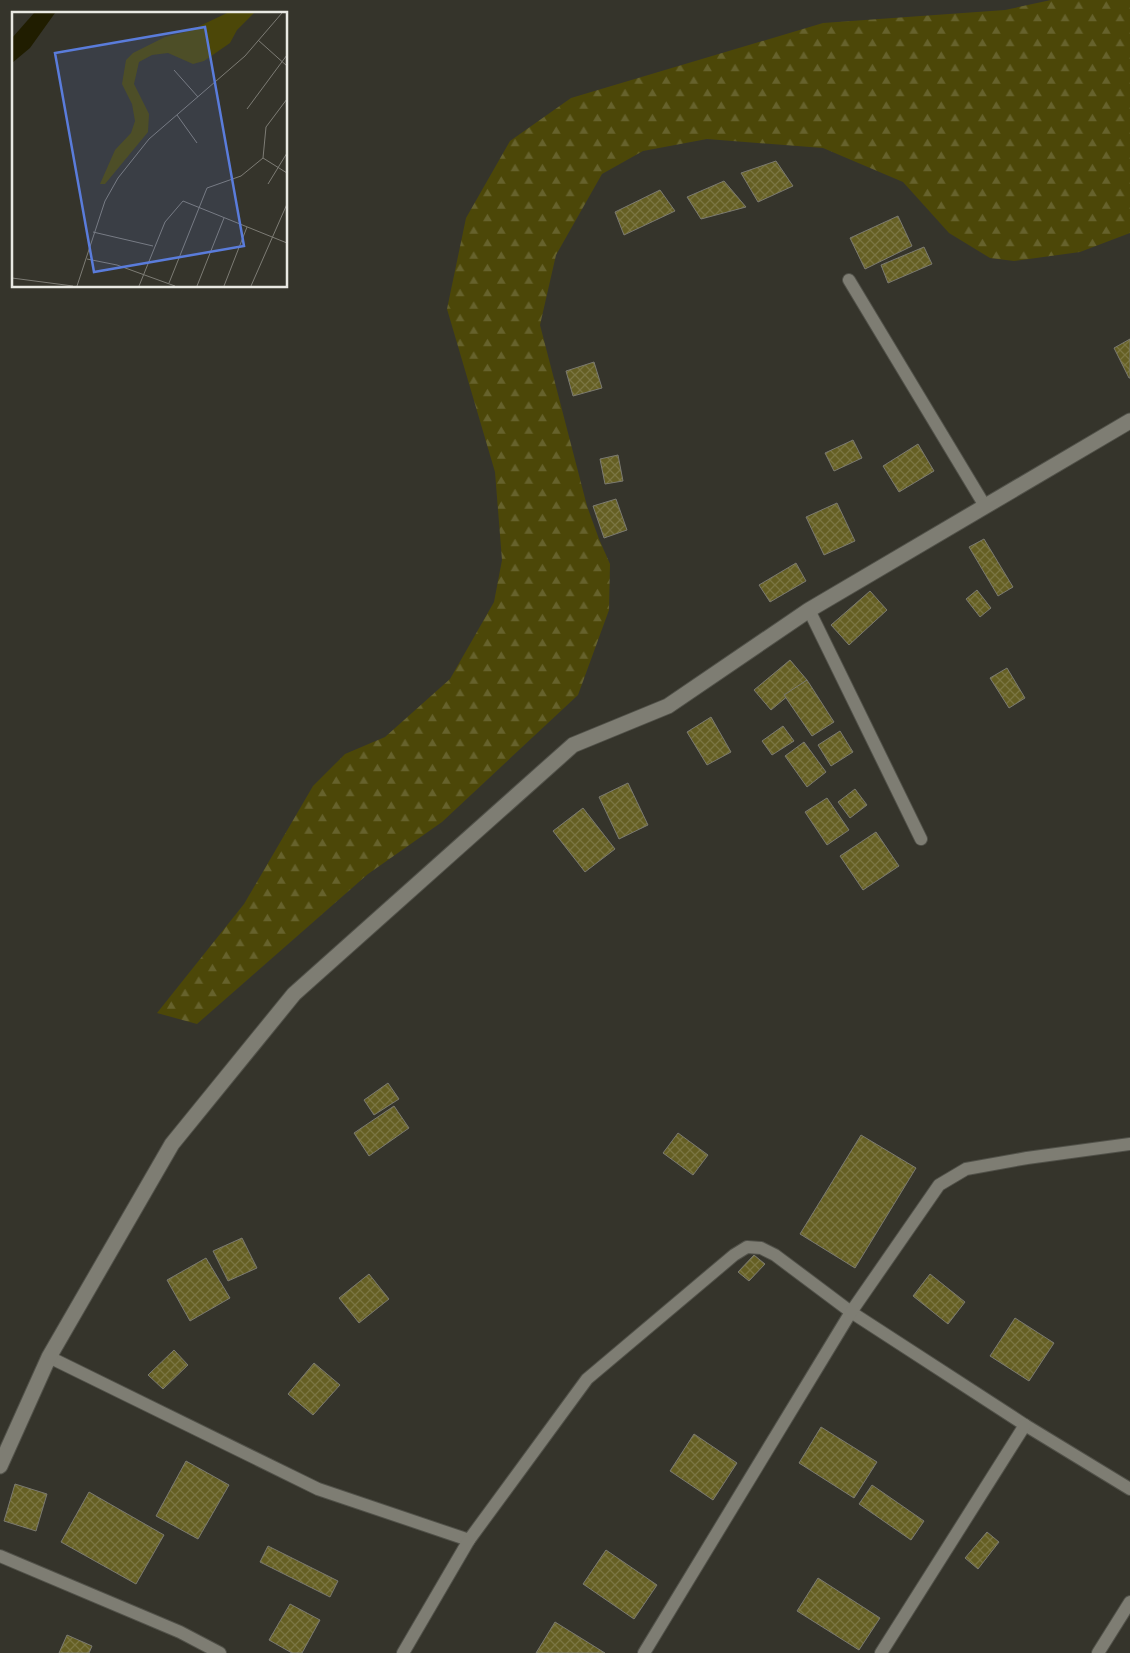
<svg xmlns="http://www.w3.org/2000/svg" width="1130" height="1653" font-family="'DejaVu Sans',sans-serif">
<defs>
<pattern id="forest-firs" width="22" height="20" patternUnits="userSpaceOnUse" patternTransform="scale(1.25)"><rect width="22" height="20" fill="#4c4708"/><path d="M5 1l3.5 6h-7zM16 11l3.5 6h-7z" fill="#66622c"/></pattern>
<pattern id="building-cross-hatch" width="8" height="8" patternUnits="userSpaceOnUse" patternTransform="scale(1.25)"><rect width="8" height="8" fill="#655f23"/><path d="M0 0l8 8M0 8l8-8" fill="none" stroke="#7b7643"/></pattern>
</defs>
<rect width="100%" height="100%" fill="#35342b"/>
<polygon fill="url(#forest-firs)" points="1051,0 1130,0 1130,233 1080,252 1014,261 990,258 949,233 903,182 823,148 707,139 643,151 602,174 556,255 540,325 587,506 599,539 610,564 609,610 578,695 442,822 368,874 197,1024 157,1013 244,904 313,786 345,754 385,737 450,679 494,602 502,560 495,472 447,309 466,218 510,141 571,98 823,23 1005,10"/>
<g fill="url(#building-cross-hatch)" stroke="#7b7a70">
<polygon points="776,161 793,186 758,202 741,173"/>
<polygon points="724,181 746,207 701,219 687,197"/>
<polygon points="660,190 675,211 624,235 615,212"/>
<polygon points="898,216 912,246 865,269 850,238"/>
<polygon points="924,247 932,264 888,283 881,265"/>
<polygon points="1130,339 1130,378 1129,378 1114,348"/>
<polygon points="594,362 602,388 573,396 566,371"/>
<polygon points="853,440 862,458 834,471 825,453"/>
<polygon points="918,444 934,471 899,492 883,466"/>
<polygon points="618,455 623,481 605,484 600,459"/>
<polygon points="616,499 627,530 604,538 593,506"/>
<polygon points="837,503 855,541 824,555 806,517"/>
<polygon points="984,539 1013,587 998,596 969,547"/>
<polygon points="796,563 806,581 770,602 759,585"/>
<polygon points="977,590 991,608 980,617 966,599"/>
<polygon points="870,591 887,610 849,645 831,625"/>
<polygon points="790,660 807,680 771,710 754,690"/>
<polygon points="1007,668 1025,698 1009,708 990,678"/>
<polygon points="807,680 834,722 812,736 784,695"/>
<polygon points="711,717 731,752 707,765 687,732"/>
<polygon points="783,726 794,741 772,755 762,741"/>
<polygon points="840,731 853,752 831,766 818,745"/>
<polygon points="804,742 826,772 807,787 785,756"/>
<polygon points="628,783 648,825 619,839 599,797"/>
<polygon points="855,789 867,805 850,818 838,802"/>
<polygon points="827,798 849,830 827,845 805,812"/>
<polygon points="583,808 615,849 585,872 553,831"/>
<polygon points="876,832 899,866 863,890 840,856"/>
<polygon points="388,1083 399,1099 374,1115 364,1100"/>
<polygon points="394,1106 409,1128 369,1156 354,1133"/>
<polygon points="678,1133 708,1155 693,1175 663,1153"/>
<polygon points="861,1135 916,1168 855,1268 800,1234"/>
<polygon points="242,1238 257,1268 228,1281 213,1251"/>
<polygon points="754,1255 765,1264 749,1281 738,1272"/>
<polygon points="206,1258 230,1298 190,1321 167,1280"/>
<polygon points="369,1274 389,1299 359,1323 339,1298"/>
<polygon points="930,1274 965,1302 948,1324 913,1296"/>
<polygon points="1015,1318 1054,1343 1029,1381 990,1356"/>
<polygon points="174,1350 188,1365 163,1389 148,1375"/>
<polygon points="314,1363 340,1385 313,1415 288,1394"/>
<polygon points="821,1427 877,1462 854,1498 799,1463"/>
<polygon points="694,1434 737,1463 713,1500 670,1471"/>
<polygon points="186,1461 229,1485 198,1539 156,1516"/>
<polygon points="15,1484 47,1494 36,1531 4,1521"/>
<polygon points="872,1485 924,1521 911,1540 859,1504"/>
<polygon points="89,1492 164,1535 136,1584 61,1542"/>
<polygon points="987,1532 999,1542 978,1569 965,1558"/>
<polygon points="268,1546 338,1581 330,1597 260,1562"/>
<polygon points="606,1550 657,1585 634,1619 583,1584"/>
<polygon points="818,1578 880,1618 859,1650 797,1611"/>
<polygon points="290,1604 320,1620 302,1653 292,1653 269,1640"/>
<polygon points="555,1622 605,1653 536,1653"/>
<polygon points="67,1635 92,1646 89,1653 59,1653"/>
</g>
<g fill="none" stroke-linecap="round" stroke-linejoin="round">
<defs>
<g id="service">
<polyline points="849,280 985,506"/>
<polyline points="809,610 921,839"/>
<polyline points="49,1357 318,1489 469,1540"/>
<polyline points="0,1556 180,1632 220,1653"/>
<polyline points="403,1653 469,1540 587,1379 734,1255 747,1247 761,1248 775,1255 851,1312 1025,1425 1130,1489"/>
<polyline points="644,1653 851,1312 939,1185 966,1169 1027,1158 1130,1144"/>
<polyline points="881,1653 1025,1425"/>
<polyline points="1098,1653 1130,1602"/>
</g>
<polyline id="minor" points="0,1466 49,1357 172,1144 294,994 573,745 668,706 809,610 1130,421"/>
</defs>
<use href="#service" stroke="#515149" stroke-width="14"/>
<use href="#minor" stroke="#515149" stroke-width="17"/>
<use href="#service" stroke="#7e7d73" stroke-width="12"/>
<use href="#minor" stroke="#7e7d73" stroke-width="15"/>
</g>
<g transform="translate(12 12)">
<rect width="275" height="275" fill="#35342b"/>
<path d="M215,1h27l-17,17 -7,13 -26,18 -11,3 -25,-11 -16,2 -13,7 -5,22 15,30 -1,18 -43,52h-5l15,-34 16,-17 4,-12 -3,-17 -10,-20 4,-24 7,-7 32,-16 24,-6z" fill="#4c4708"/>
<path d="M22,1h21l-25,35 -18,15v-25z" fill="#201d00"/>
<path fill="none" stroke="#7d7c75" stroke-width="1" d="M246,28l29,26M162,58l24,27M235,97l40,-54M165,103l20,28M251,146l24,15M256,172l19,-31M81,220l60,14M75,247l30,6 58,21M0,266l61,8M157,271l38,-95 34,-12 22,-18 3,-31 21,-28M65,274l28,-85 13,-23 31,-39 96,-83 37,-43M127,274l26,-64 18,-21 104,42M185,274l27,-68M212,274l23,-59M239,274l36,-82"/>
<path fill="#5a7cdb" fill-opacity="0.15" stroke="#5a7cdb" stroke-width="2.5" d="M193,15l39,219 -150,26 -39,-219z"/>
<rect width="275" height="275" fill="none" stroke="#e9e9e3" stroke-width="2.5"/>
</g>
</svg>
